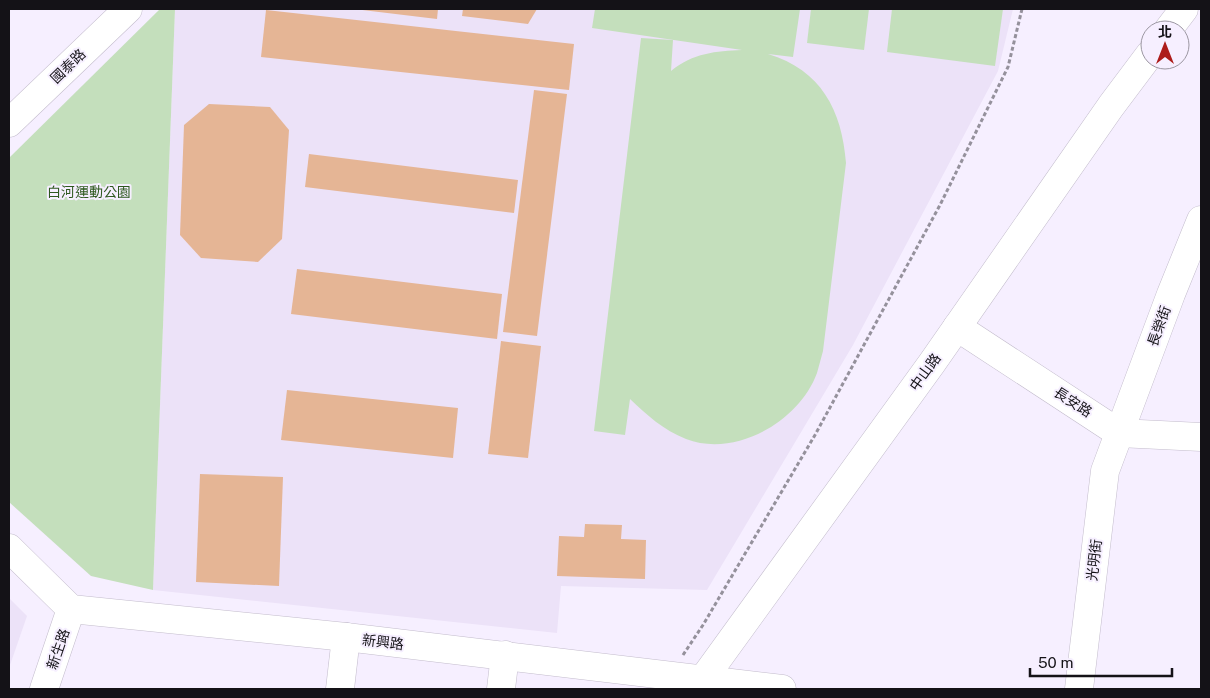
<svg xmlns="http://www.w3.org/2000/svg" width="1210" height="698" font-family="'Public Sans','Noto Sans TC',sans-serif">
<rect width="100%" height="100%" fill="#f6efff"/>
<g fill="#ece2f8">
<polygon points="175,9 1013,9 998,71 853,345 707,590 561,586 557,633 153,590"/>
<polygon points="9,598 27,616 9,668"/>
</g>
<g fill="#c4dfbc">
<polygon points="160,9 175,9 153,590 91,576 9,502 9,158"/>
<path d="M595,9h205l-7,48 -25,-3c53,16 74,56 78,109l-23,188c-2,7 -4,15 -6,22 -18,49 -82,85 -131,66 -23,-9 -39,-24 -56,-40l-5,36 -31,-4 47,-393 32,2 -2,31c22,-18 45,-20 71,-21l-150,-22z"/>
<polygon points="811,9 869,9 864,50 807,43"/>
<polygon points="892,9 1003,9 995,66 887,52"/>
</g>
<g fill="#e5b595">
<polygon points="354,9 438,9 437,19"/>
<polygon points="463,9 537,9 528,24 462,16"/>
<polygon points="266,10 574,44 569,90 261,57"/>
<polygon points="534,90 567,94 537,336 503,332"/>
<polygon points="209,104 270,107 289,130 282,239 258,262 201,258 180,235 184,125"/>
<polygon points="309,154 518,180 514,213 305,187"/>
<polygon points="297,269 502,294 497,339 291,314"/>
<polygon points="501,341 541,346 528,458 488,454"/>
<polygon points="287,390 458,408 453,458 281,440"/>
<polygon points="200,474 283,477 279,586 196,582"/>
<polygon points="585,524 622,525 621,539 646,540 645,579 557,576 559,536 584,537"/>
</g>
<g fill="none" stroke-linecap="round" stroke-linejoin="round">
<defs>
<g id="minor">
<polyline points="1168,30 1184,9"/>
<polyline points="9,123 128,9"/>
<polyline points="957,327 1119,433 1201,437"/>
<polyline points="9,548 71,609 346,637 782,689"/>
<polyline points="44,689 71,609"/>
<polyline points="340,689 346,637"/>
<polyline points="501,689 505,655"/>
<polyline points="696,689 932,363 1111,106 1150,54"/>
<polyline points="1079,689 1105,471 1171,294 1201,220"/>
</g>
</defs>
<use href="#minor" stroke="#c3bccc" stroke-width="29"/>
<polyline stroke="#95919c" stroke-width="3" stroke-dasharray="4 2.5" stroke-linecap="butt" points="683,655 703,625 815,435 940,205 1008,67 1022,9"/>
<use href="#minor" stroke="#fff" stroke-width="28"/>
</g>
<g text-anchor="middle" stroke-width="4" stroke-linejoin="round" paint-order="stroke">
<g font-size="14" fill="#141217" stroke="#f6efff">
<text transform="translate(68 66) rotate(-44)" y="5">國泰路</text>
<text transform="translate(1159 326) rotate(-70)" y="5">長榮街</text>
<text transform="translate(925 372) rotate(-54)" y="5">中山路</text>
<text transform="translate(1073 402) rotate(33)" y="5">長安路</text>
<text transform="translate(1094 560) rotate(-83)" y="5">光明街</text>
<text transform="translate(383 642) rotate(7)" y="5">新興路</text>
<text transform="translate(58 649) rotate(-71)" y="5">新生路</text>
</g>
<g font-size="14" fill="#2e591f" stroke="#f6efff">
<text x="89" y="197">白河運動公園</text>
</g>
</g>
<rect width="1210" height="698" fill="none" stroke="#141217" stroke-width="20"/>
<g transform="translate(1165 45)"><circle r="24" fill="#f6efff" stroke="#9c97a2"/>
<path d="M0-4L9 19L0 12L-9 19Z" fill="#ad1c1a"/>
<text y="-8" font-size="14" font-weight="bold" text-anchor="middle" fill="#141217">北</text>
</g>
<path d="M1030 668v8h142v-8" fill="none" stroke="#141217" stroke-width="2.5"/>
<text x="1038" y="668" font-size="15" fill="#141217" stroke="#f6efff" stroke-width="4" paint-order="stroke">50 m</text>
</svg>
